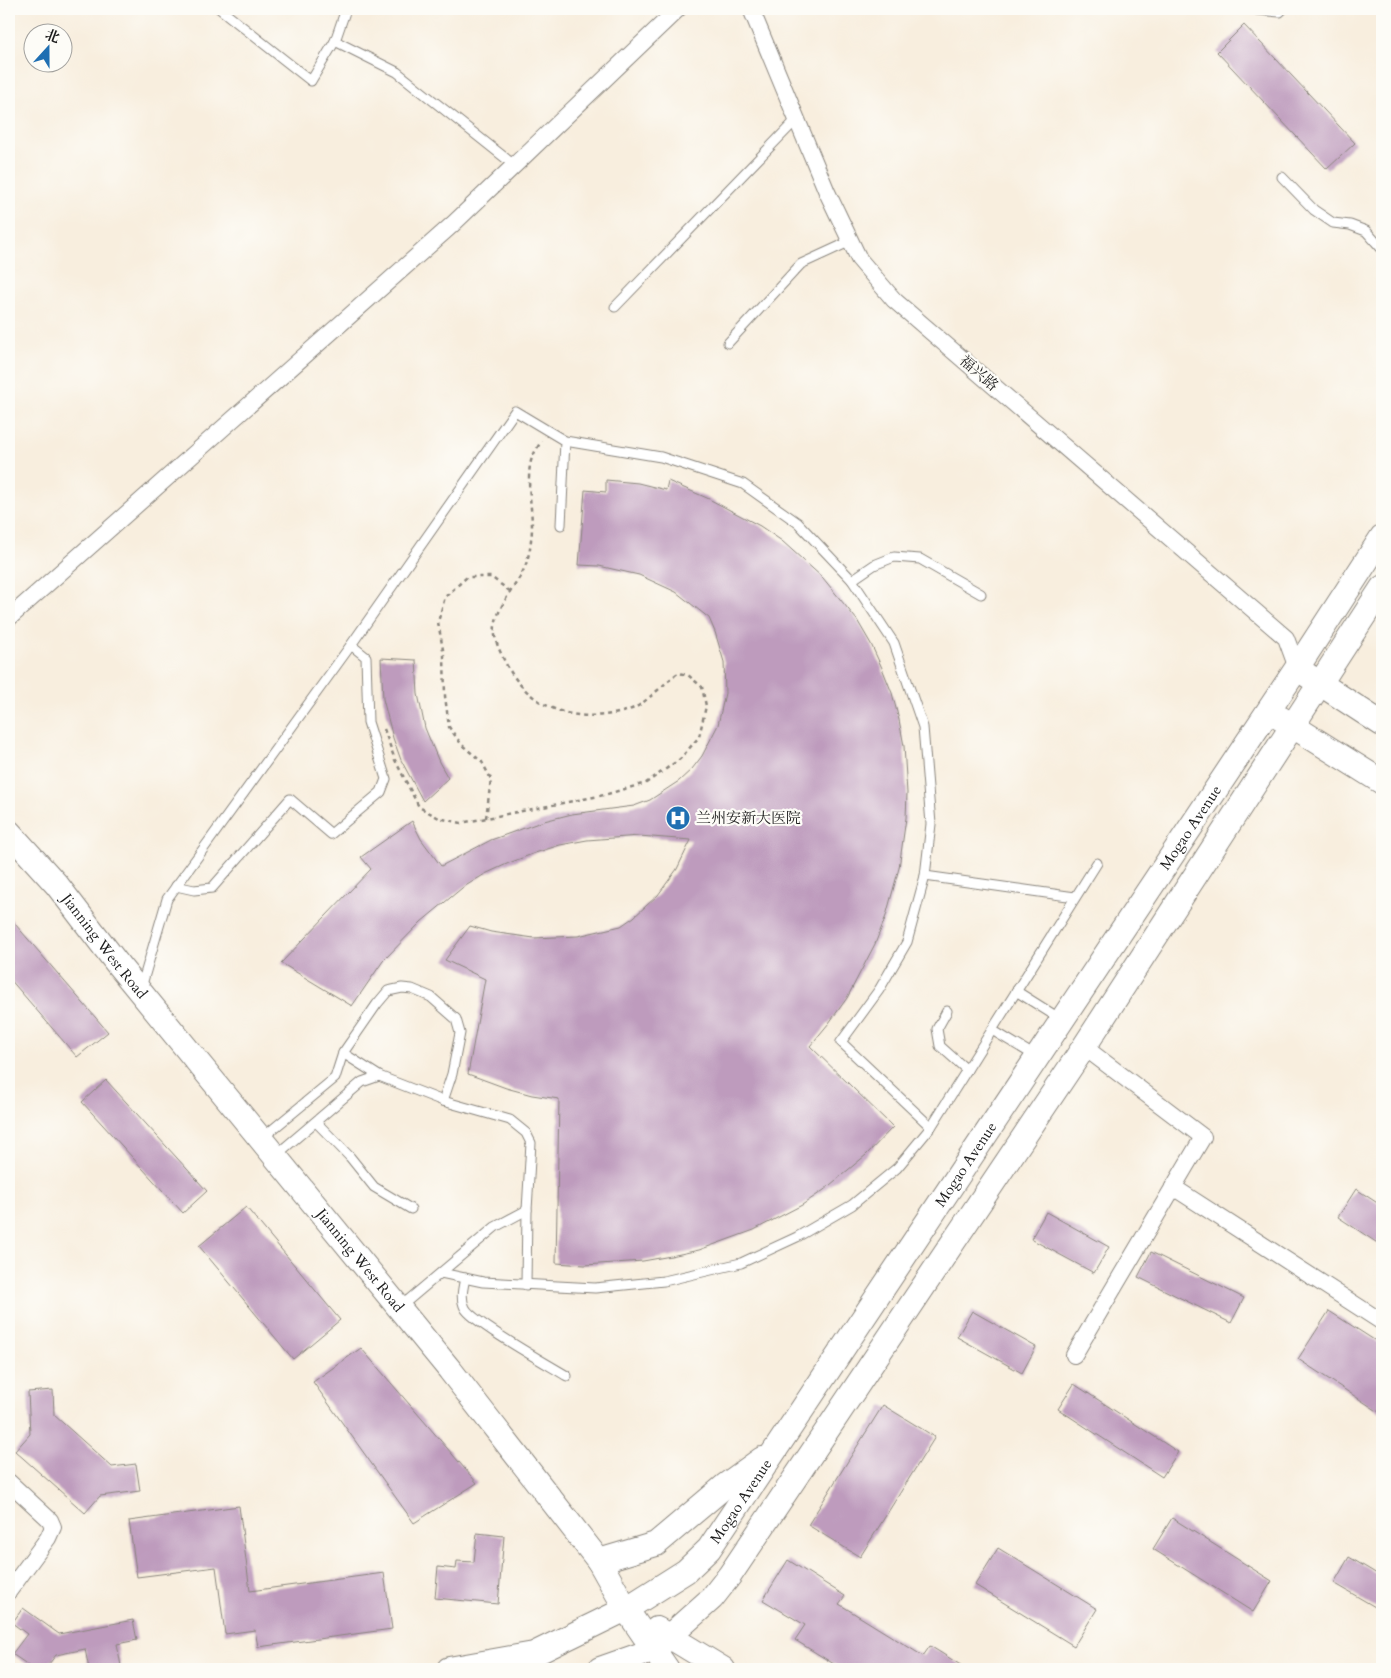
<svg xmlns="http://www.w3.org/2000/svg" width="1391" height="1678" font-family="Cardo,'Noto Serif SC',serif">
<rect width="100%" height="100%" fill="#fdfcf7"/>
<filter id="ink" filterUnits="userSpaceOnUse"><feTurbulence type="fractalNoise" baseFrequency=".02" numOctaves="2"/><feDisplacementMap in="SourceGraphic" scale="10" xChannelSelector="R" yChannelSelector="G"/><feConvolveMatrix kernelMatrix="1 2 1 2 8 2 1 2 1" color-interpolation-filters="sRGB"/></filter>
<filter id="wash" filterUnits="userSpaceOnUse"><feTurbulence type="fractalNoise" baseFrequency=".0096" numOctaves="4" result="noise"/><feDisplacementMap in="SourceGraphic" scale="20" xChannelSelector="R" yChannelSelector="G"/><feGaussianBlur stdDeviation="1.12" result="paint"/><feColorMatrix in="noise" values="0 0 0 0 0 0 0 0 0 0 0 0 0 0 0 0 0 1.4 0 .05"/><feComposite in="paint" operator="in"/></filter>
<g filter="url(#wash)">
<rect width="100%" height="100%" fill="#f8eede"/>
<g id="blocks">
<g fill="#be9bbd">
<polygon points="1244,25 1355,143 1327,169 1217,52"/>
<polygon points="606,480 638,483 666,490 668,481 707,498 760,526 782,541 823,578 857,620 871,644 882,668 892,693 899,720 904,746 907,793 906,818 899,868 886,916 875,944 847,998 829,1023 810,1046 893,1127 866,1155 824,1190 802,1205 754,1230 699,1250 671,1256 643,1261 585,1265 556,1263 559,1099 532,1095 506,1088 468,1074 485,979 445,960 470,926 491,932 534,938 578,936 621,926 634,917 658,895 677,869 691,840 639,836 587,840 560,845 535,853 509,863 485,874 462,888 421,922 383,961 352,1006 281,963 371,869 361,857 412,821 421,839 441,866 491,840 544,821 572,814 634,806 650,800 679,781 692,769 702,756 718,725 725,693 724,662 715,632 709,618 676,592 639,575 599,566 579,565 585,490 606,492"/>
<polygon points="381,658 416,660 418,694 425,728 439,762 448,778 423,801 401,760 393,738 383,699"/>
<polygon points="9,917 108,1032 77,1057 9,978"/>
<polygon points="106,1080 207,1191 183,1213 82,1102"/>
<polygon points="1356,1189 1382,1206 1382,1246 1338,1217"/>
<polygon points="246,1207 340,1320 293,1359 199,1246"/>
<polygon points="1046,1212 1109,1247 1094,1273 1031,1239"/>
<polygon points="1151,1252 1244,1298 1231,1323 1138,1277"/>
<polygon points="972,1311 1036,1347 1022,1373 957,1337"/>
<polygon points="1329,1311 1382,1345 1382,1414 1298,1359"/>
<polygon points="361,1348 477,1483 414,1523 313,1382"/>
<polygon points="1074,1384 1178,1452 1162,1477 1058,1409"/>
<polygon points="53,1390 54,1415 112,1467 136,1464 140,1491 100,1496 85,1513 15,1451 30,1434 28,1392"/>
<polygon points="883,1405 935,1437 860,1557 808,1525"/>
<polygon points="239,1506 250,1591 384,1573 392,1629 258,1647 255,1630 225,1634 216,1567 137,1577 129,1521"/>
<polygon points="1172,1518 1272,1581 1253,1612 1153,1549"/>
<polygon points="477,1533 504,1536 498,1604 435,1598 438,1567 456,1569 457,1561 474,1562"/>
<polygon points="998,1548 1097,1609 1074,1646 975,1585"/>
<polygon points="1349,1557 1382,1577 1382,1611 1334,1583"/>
<polygon points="788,1560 845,1596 839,1604 923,1656 930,1646 967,1669 842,1669 795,1640 805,1625 763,1600"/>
<polygon points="23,1608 59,1634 133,1620 137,1640 117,1644 121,1666 104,1669 89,1669 85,1649 56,1655 45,1669 34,1669 12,1654 27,1634 12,1623"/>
</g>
</g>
</g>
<g filter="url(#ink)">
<use href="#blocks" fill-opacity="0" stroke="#8a857d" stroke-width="1"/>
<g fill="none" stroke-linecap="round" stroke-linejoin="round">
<defs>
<g id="lane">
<polyline points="220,9 311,81 335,41 346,9"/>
<polyline points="1256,9 1257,10 1280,12 1283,9"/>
<polyline points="335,41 397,72 514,165"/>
<polyline points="1282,177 1314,210 1333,223 1350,225 1366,231 1382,249"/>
<polyline points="615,307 797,119"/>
<polyline points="728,343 801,264 851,241"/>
<polyline points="561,525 565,441"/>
<polyline points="852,580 874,565 894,557 920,559 981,594"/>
<polyline points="925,876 1075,897"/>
<polyline points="176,886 194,890 212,888 290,799 331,834 381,792 386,779 368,722 366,657 351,645"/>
<polyline points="141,988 167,899 351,645 515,411 565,441 661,457 743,484 798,523 852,580 894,643 923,727 931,824 925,876 907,942 879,990 841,1042 931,1127"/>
<polyline points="1016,991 1062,1020"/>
<polyline points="947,1011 937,1029 940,1046 967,1070"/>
<polyline points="992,1030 1037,1057"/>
<polyline points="343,1053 379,1076 443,1101 510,1120 526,1133 531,1143 527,1210 526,1285"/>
<polyline points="316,1122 350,1157 374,1187 411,1209"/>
<polyline points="261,1139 335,1078 343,1053 377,1004 388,991 402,988 412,989 431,997 456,1019 460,1033 452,1074 443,1101"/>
<polyline points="275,1156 362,1082 379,1076"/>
<polyline points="441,1273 483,1282 595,1288 664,1281 741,1263 797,1237 852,1205 897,1168 931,1127 1097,863"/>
<path d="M465,1278c-2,10 -5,20 0,30 7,14 84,57 102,68"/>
<polyline points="399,1308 495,1227 527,1210"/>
</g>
<g id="street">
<polyline points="751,9 827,192 859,259 894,300 1286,638 1297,668"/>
<polyline points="9,618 453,224 678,9"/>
<polyline points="1173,1187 1382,1322"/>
<polyline points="1074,1355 1203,1137 1084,1047"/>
<polyline points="9,1482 50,1520 53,1527 48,1538 9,1591"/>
</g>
<g id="secondary">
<polyline points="1307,675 1382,724"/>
<polyline points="1280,718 1382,782"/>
<path id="s1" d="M9,832l48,53 62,81 331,404 149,191 27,48 41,60"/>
<polyline points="599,1561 656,1544 726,1485 762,1459"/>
<polyline points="657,1629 723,1669"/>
<path id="s2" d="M449,1669l85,-15 92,-45 60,-38 23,-22 588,-881 85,-131"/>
<polyline points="600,1669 654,1650 712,1598 730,1575 1084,1047 1382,588"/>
</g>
</defs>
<use href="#lane" stroke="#8a857d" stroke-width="11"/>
<use href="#street" stroke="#8a857d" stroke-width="18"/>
<use href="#secondary" stroke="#8a857d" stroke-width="26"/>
<g stroke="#8a857d" stroke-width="2.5" stroke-dasharray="4 4" stroke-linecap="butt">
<path d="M384,729l11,31 24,47 20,11 22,5 143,-28 42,-12 34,-24 19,-22 7,-31 -4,-19 -14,-12 -10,-2c-10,7 -35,32 -44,35 -9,4 -20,6 -30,7 -43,5 -79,-14 -99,-53 -5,-11 -12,-23 -10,-36 3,-21 20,-38 29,-57 4,-9 6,-19 7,-29 4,-24 -6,-57 0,-79 2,-7 7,-14 10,-20"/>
<polyline points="486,818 491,779 482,762 462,745 449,727 445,696 444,655 438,622 445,597 467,577 491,577 511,592"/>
</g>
<use href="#lane" stroke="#fff" stroke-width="9"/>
<use href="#street" stroke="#fff" stroke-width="16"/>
<use href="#secondary" stroke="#fff" stroke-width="24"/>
</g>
</g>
<defs>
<symbol id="hospital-disc" viewBox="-11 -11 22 22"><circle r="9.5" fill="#1f6fb2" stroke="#fdfcf7"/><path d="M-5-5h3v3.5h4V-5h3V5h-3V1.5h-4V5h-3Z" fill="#fff"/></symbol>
</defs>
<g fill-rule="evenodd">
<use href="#hospital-disc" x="664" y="804" width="28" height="28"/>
</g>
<g text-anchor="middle" stroke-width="4.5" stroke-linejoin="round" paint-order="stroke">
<g font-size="15" fill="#1c1c1c" stroke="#fdfcf7">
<text transform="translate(979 373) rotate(41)" y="5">福兴路</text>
<text dy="5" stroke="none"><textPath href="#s2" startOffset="1159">Mogao Avenue</textPath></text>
<text dy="5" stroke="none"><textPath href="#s1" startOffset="149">Jianning West Road</textPath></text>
<text dy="5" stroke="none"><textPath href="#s2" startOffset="754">Mogao Avenue</textPath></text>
<text dy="5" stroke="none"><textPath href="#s1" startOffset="554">Jianning West Road</textPath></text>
<text dy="5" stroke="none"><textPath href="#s2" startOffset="349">Mogao Avenue</textPath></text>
</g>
<g font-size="15" fill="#1c1c1c" stroke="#fdfcf7" text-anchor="start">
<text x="696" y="823">兰州安新大医院</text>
</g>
</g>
<rect width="1391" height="1678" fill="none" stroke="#fdfcf7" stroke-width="30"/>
<g transform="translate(48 48) rotate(21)"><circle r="24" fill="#fdfcf7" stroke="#a3a29f"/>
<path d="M0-4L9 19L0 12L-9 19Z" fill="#1f6fb2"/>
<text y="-8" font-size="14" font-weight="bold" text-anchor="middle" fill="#1c1c1c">北</text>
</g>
</svg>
